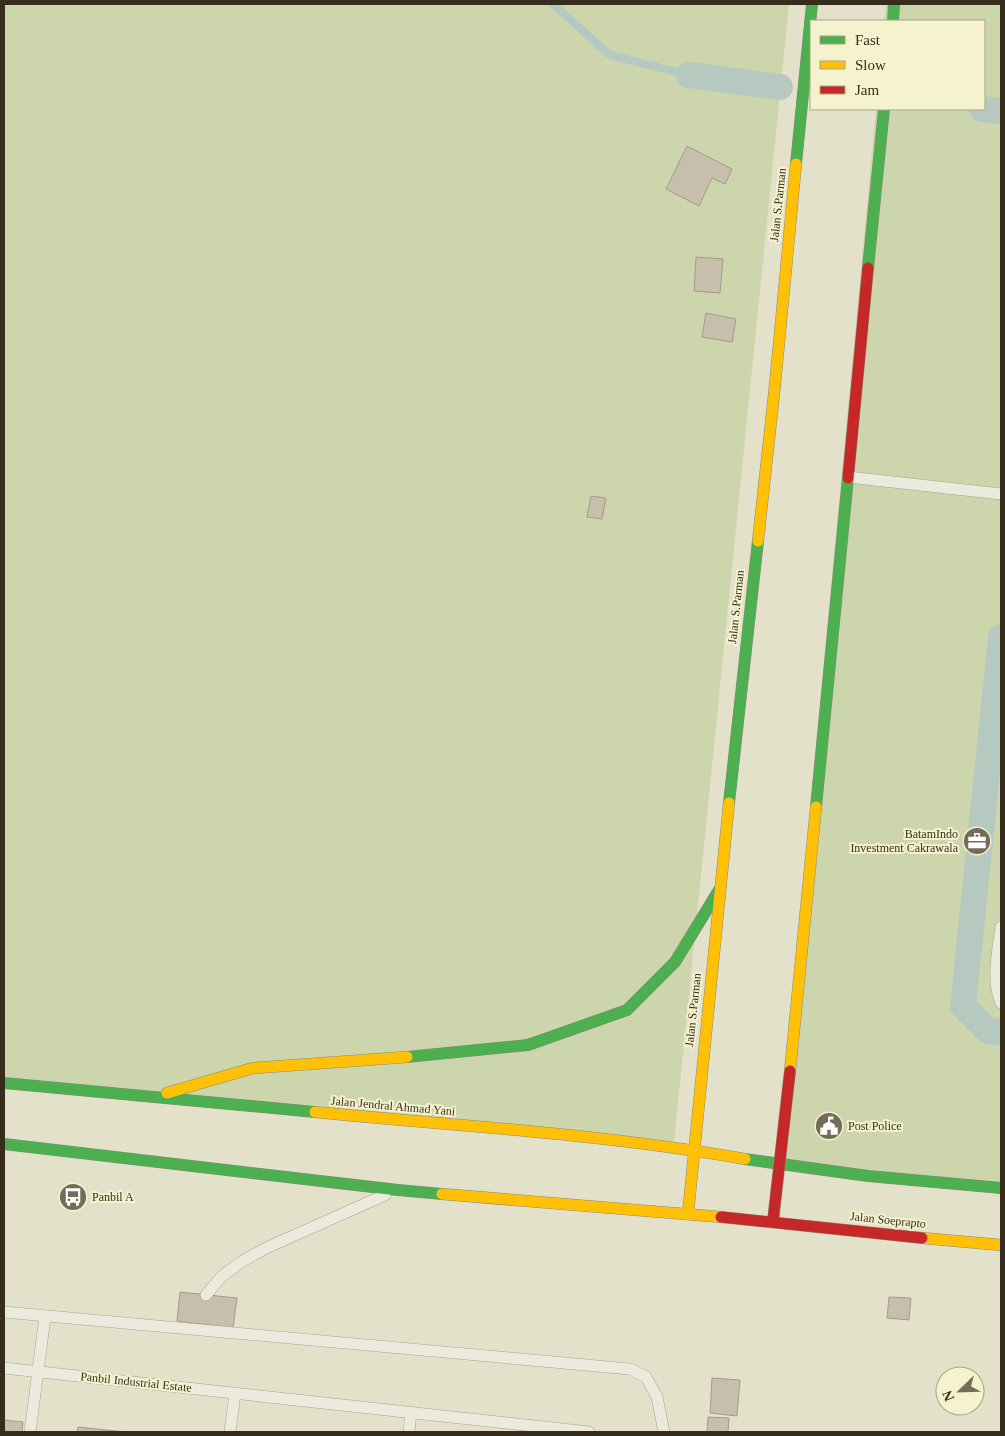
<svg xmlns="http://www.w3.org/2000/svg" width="1005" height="1436" font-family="'Times New Roman',serif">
<rect width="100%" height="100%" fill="#e4e1ca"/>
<g fill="#cdd5ac">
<polygon points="4,4 789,4 674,1142 4,1081"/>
<polygon points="886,4 1001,4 1001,1183 777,1162 876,109 984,109 984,21 884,21"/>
</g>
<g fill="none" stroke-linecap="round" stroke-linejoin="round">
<polyline stroke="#b6c9c1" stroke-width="8" points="553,4 610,55 689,75"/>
<g stroke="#b6c9c1" stroke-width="26">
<polyline points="689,75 780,87"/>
<polyline points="982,109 1001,111"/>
<polyline points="1001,637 963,1006 988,1031 1001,1032"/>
</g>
</g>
<g fill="#c7bfab" stroke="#a39c8a">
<polygon points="687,146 732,169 725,184 712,178 699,206 666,189"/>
<polygon points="696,257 723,259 720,293 694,291"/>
<polygon points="706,313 736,319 732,342 702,337"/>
<polygon points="591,496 606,498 602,519 587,517"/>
<polygon points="180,1292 237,1298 233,1328 177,1321"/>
<polygon points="889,1297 911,1298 909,1320 887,1318"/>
<polygon points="712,1378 740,1380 737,1416 710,1413"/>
<polygon points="708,1417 729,1418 728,1432 707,1432"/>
<polygon points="4,1420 23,1422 22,1432 4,1432"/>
<polygon points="78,1427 126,1432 77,1432"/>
</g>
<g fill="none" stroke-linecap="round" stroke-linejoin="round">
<defs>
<g id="lane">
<polyline points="848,477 1001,494"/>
<path d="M1001,927c-3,24 -10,53 0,76"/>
<polyline points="206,1295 221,1277 241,1262 266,1248 385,1195"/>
<polyline points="4,1312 630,1369 646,1377 657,1397 664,1432"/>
<polyline points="4,1368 589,1432"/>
<polyline points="30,1432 45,1317"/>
<polyline points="230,1432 235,1393"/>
<polyline points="409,1432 411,1412"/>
</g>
<g id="fast">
<polyline points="893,21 894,4"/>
<polyline points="796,164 812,4"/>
<polyline points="868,268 884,109"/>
<polyline points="729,803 758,541"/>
<polyline points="816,807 848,478"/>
<polyline points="407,1057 528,1045 627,1010 675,962 719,890"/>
<polyline points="4,1083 315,1112"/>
<polyline points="4,1144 398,1190 442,1194"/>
<polyline points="745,1159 868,1176 1001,1188"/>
</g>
<g id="slow">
<polyline points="758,541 775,385 796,164"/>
<polyline points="790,1071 816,807"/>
<polyline points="167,1093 253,1068 407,1057"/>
<path d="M315,1112c143,14 288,22 430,47"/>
<polyline points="442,1194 721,1217"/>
<polyline points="688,1214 729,803"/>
<polyline points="922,1238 1001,1245"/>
</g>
<g id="jam">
<polyline points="848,478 868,268"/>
<polyline points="721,1217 922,1238"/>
<polyline points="773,1221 790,1071"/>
</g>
</defs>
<use href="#lane" stroke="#a8a493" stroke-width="12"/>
<use href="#fast" stroke="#8e8a7a" stroke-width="12"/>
<use href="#slow" stroke="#8e8a7a" stroke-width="12"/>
<use href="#jam" stroke="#8e8a7a" stroke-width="12"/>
<use href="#lane" stroke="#ebeadc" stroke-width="11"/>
<use href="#fast" stroke="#4caf50" stroke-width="11"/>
<use href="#slow" stroke="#ffc107" stroke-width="11"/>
<use href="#jam" stroke="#c62828" stroke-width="11"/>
</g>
<defs>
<symbol id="office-disc" viewBox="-11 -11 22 22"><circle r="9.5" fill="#736c59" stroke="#f5f2ce"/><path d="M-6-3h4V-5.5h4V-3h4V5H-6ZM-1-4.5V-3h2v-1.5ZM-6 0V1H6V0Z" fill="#fff"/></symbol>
<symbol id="civic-disc" viewBox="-11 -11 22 22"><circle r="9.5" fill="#736c59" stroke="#f5f2ce"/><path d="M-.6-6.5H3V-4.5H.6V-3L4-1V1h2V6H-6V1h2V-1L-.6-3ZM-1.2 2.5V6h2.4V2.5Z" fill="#fff"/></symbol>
<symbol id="bus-disc" viewBox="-11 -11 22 22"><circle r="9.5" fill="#736c59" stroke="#f5f2ce"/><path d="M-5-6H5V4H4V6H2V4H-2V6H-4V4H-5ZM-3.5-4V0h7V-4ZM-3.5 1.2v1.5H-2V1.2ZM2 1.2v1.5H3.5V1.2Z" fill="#fff"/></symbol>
</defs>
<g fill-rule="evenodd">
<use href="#office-disc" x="961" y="825" width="32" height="32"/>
<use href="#civic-disc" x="813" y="1110" width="32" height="32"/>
<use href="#bus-disc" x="57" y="1181" width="32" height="32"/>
</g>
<g text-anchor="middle" stroke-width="4" stroke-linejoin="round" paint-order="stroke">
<g font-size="12" fill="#362d1c" stroke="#f5f2ce">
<text transform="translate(778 205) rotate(-84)" y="4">Jalan S.Parman</text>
<text transform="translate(736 607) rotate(-84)" y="4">Jalan S.Parman</text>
<text transform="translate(693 1010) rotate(-84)" y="4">Jalan S.Parman</text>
<text transform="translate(393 1106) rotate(5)" y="4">Jalan Jendral Ahmad Yani</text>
<text transform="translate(888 1220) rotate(6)" y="4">Jalan Soeprapto</text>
<text transform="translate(136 1382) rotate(6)" y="4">Panbil Industrial Estate</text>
</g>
<g font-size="12" fill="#362d1c" stroke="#f5f2ce" text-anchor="start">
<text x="958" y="838" text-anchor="end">BatamIndo<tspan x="958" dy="14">Investment Cakrawala</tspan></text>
<text x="848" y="1130">Post Police</text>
<text x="92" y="1201">Panbil A</text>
</g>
</g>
<rect width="1005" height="1436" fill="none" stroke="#362d1c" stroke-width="10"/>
<rect x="810" y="20" width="175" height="90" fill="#f5f2ce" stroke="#a9a387"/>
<rect x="820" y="36" width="25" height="8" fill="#4caf50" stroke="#a9a387"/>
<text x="855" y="45" font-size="15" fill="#362d1c">Fast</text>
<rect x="820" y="61" width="25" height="8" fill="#ffc107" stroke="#a9a387"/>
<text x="855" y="70" font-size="15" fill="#362d1c">Slow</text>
<rect x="820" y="86" width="25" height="8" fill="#c62828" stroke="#a9a387"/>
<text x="855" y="95" font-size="15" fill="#362d1c">Jam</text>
<g transform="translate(960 1391) rotate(247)"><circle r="24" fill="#f5f2ce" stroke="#a9a387"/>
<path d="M0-4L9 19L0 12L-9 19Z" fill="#736c59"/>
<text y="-8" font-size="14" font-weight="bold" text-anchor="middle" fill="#362d1c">N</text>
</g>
</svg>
